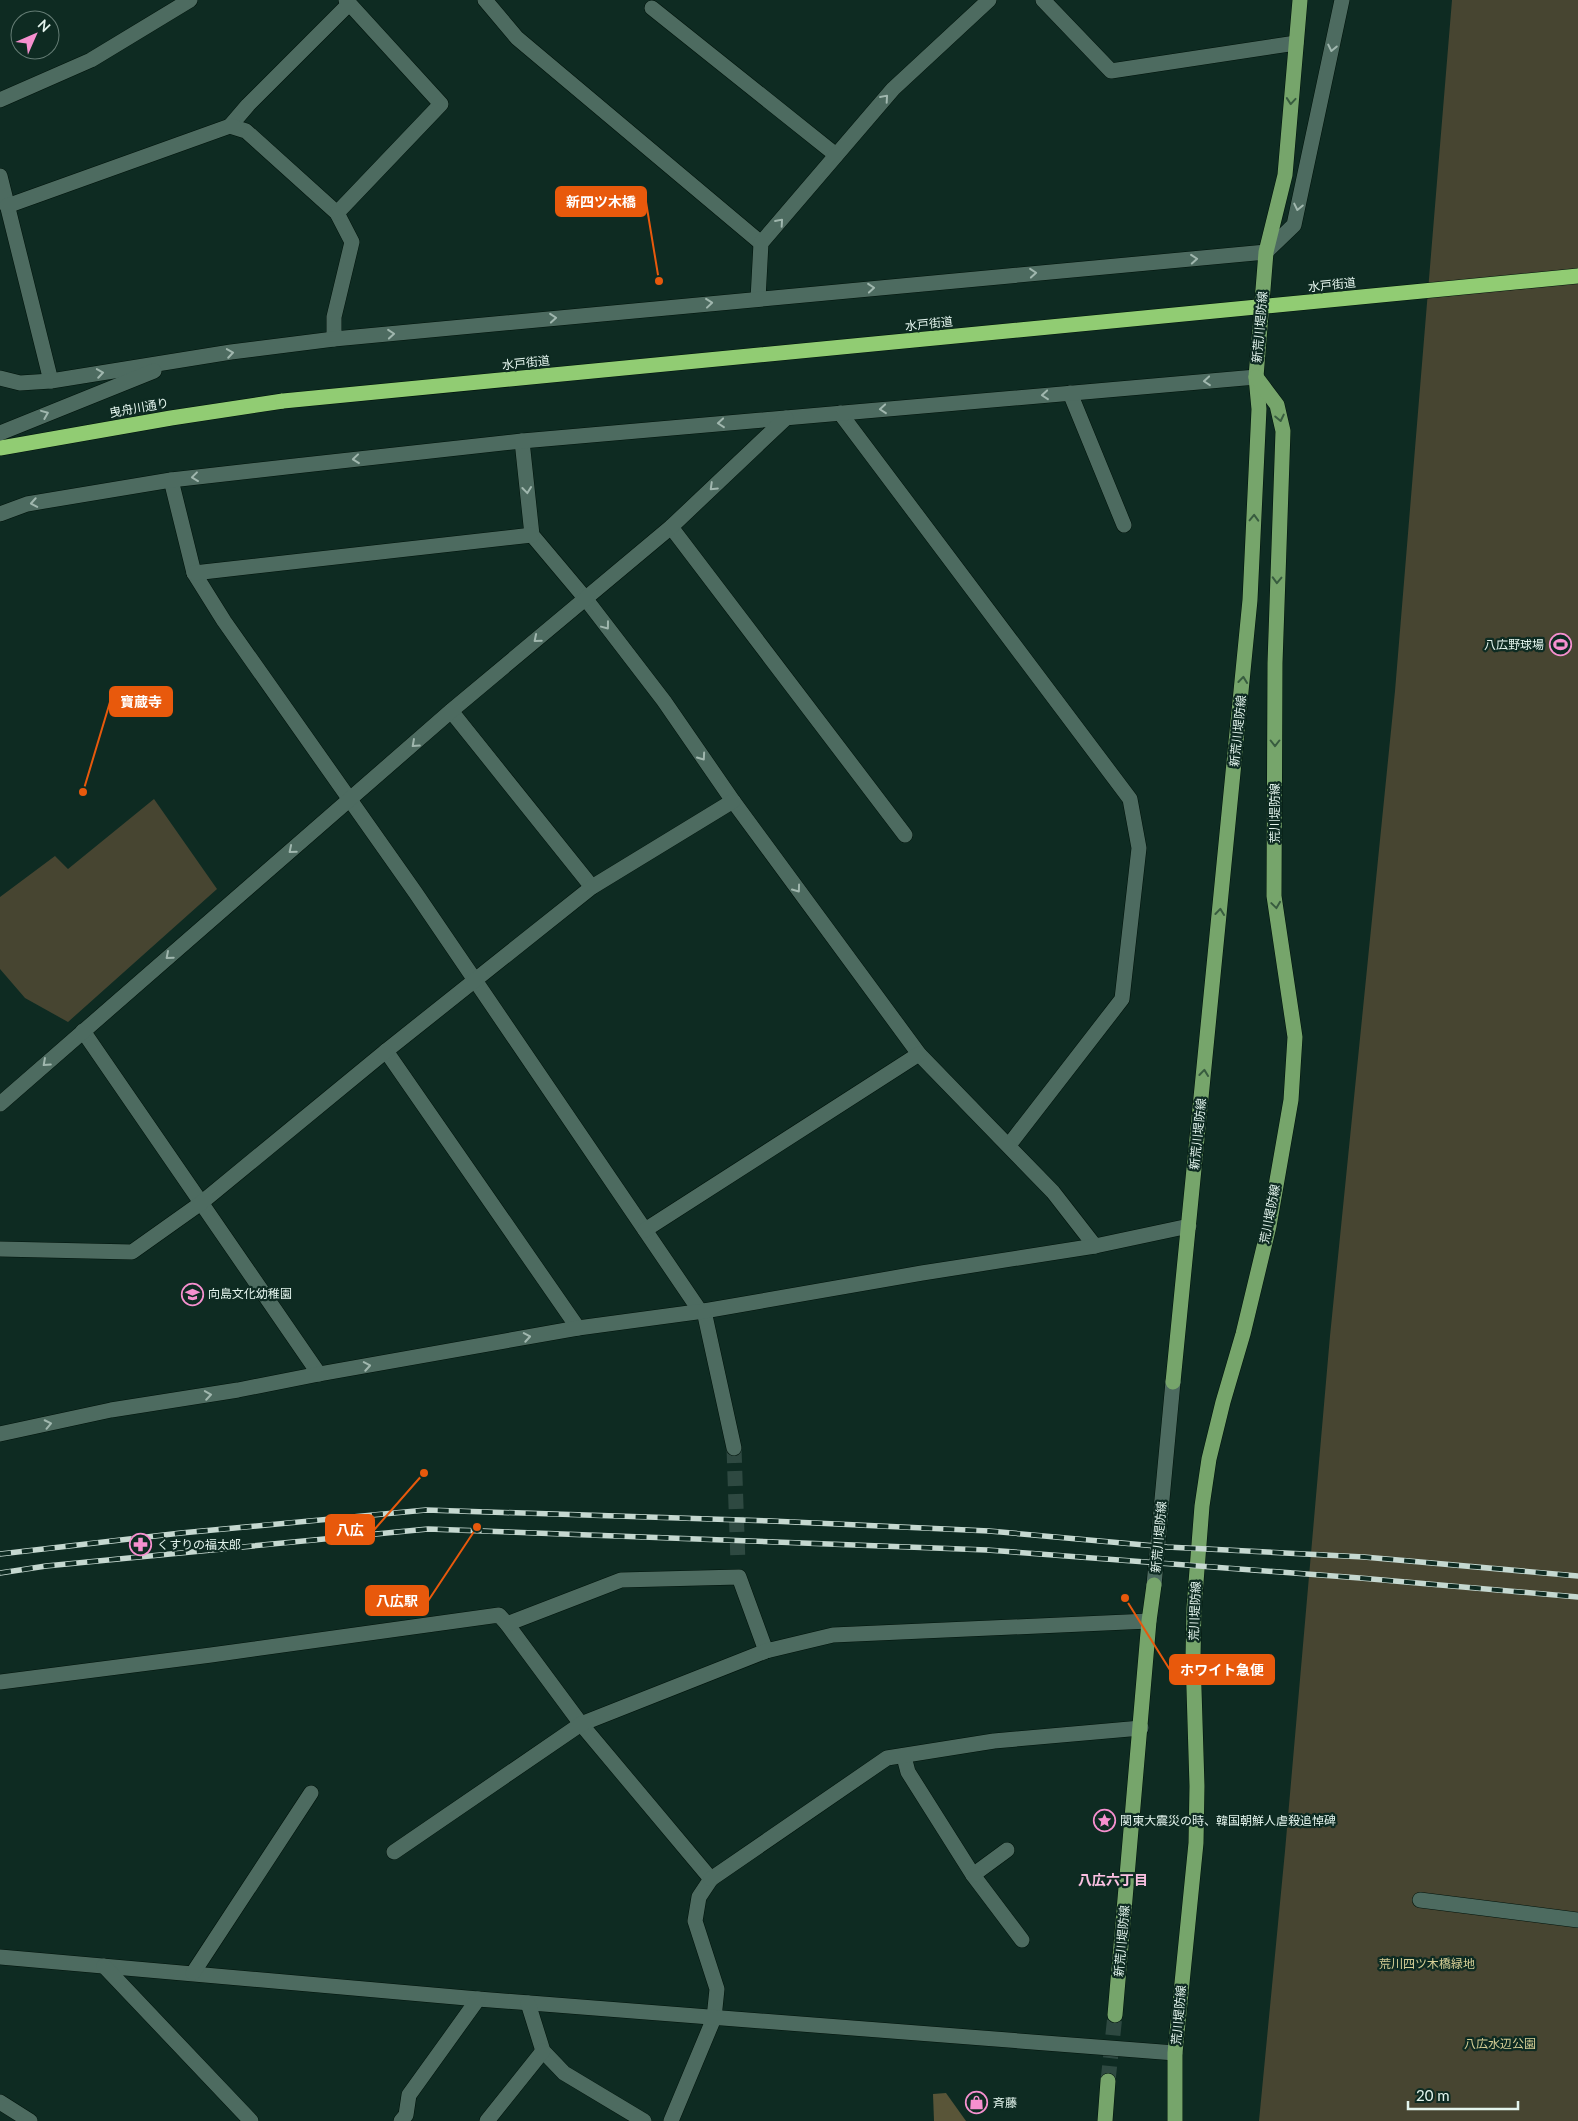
<svg xmlns="http://www.w3.org/2000/svg" width="1578" height="2121" font-family="Lato,'Noto Sans JP',sans-serif">
<rect width="100%" height="100%" fill="#0e2b22"/>
<g fill="#474531">
<polygon points="1452,0 1578,0 1578,2121 1259,2121 1285,1851 1330,1336 1395,691"/>
<polygon points="154,799 217,889 68,1022 25,998 0,969 0,897 55,856 68,869"/>
</g>
<polygon fill="#595538" points="946,2093 966,2121 934,2121 933,2094"/>
<g fill="none" stroke-linecap="round" stroke-linejoin="round">
<polyline stroke="#2e4941" stroke-width="15" stroke-dasharray="15 8" stroke-linecap="butt" points="734,1448 738,1563"/>
<polyline stroke="#2e4941" stroke-width="15" stroke-dasharray="15 8" stroke-linecap="butt" points="1108,2081 1115,2015"/>
<defs>
<g id="minor">
<polyline points="485,0 517,38 761,243"/>
<polyline points="1043,0 1111,71 1296,43"/>
<polyline points="652,8 836,155"/>
<polyline points="0,100 91,60 190,0"/>
<polyline points="230,126 248,105 349,4"/>
<polyline points="0,176 51,381"/>
<polyline points="7,206 230,126 246,131 337,213 352,242 334,317 334,339"/>
<polyline points="337,213 441,104 346,0"/>
<polyline points="758,299 761,243 893,89 989,0"/>
<polyline points="0,378 20,383 51,381 231,352 334,339 1266,252 1294,225 1342,0"/>
<polyline points="1070,393 1124,525"/>
<polyline points="840,413 1130,799 1139,848 1122,999 1009,1145"/>
<polyline points="0,433 154,371"/>
<polyline points="522,441 532,535 585,598 664,701 733,801 919,1054 1053,1192 1095,1246"/>
<polyline points="171,480 194,573 224,621 415,892 700,1311"/>
<polyline points="0,514 27,504 171,480 295,466 522,441 1256,377"/>
<polyline points="671,527 905,835"/>
<polyline points="194,573 532,535"/>
<polyline points="451,711 592,887"/>
<polyline points="83,1031 319,1374"/>
<polyline points="386,1051 578,1328"/>
<polyline points="0,1104 451,711 671,527 786,418"/>
<polyline points="645,1230 919,1054"/>
<polyline points="0,1249 132,1252 201,1203 386,1051 592,887 733,801"/>
<polyline points="704,1311 734,1448"/>
<polyline points="0,1434 111,1410 238,1390 319,1374 578,1328 704,1311 922,1273 1095,1246 1189,1226"/>
<polyline points="1154,1585 1173,1382"/>
<polyline points="507,1624 581,1724 711,1879 699,1897 695,1921 717,1989 714,2018 671,2121"/>
<polyline points="0,1682 211,1655 499,1615 507,1624 621,1580 739,1577 766,1651"/>
<polyline points="904,1757 908,1772 973,1875 1022,1940"/>
<polyline points="394,1852 581,1724 766,1651 833,1635 1149,1621"/>
<polyline points="973,1875 1007,1850"/>
<polyline points="711,1879 887,1758 994,1741 1141,1728"/>
<polyline points="1420,1900 1578,1920"/>
<polyline points="0,1957 478,1999 1175,2053"/>
<polyline points="104,1966 251,2121"/>
<polyline points="193,1973 311,1793"/>
<polyline points="528,2003 543,2051 564,2073 644,2121"/>
<polyline points="0,2102 30,2121"/>
<polyline points="401,2121 406,2115 409,2095 478,1999"/>
<polyline points="487,2121 543,2051"/>
</g>
<g id="major">
<polyline points="1173,1382 1250,600 1259,409 1256,377 1266,252 1285,175 1300,0"/>
<polyline points="1115,2015 1149,1621 1154,1585"/>
<polyline points="1105,2121 1108,2081"/>
<polyline points="1175,2121 1175,2053 1196,1843 1197,1786 1193,1657 1194,1608 1202,1506 1209,1459 1223,1402 1243,1334 1269,1226 1291,1100 1295,1037 1274,896 1275,663 1283,431 1277,405 1256,377"/>
</g>
<polyline id="highway" points="0,448 171,418 283,401"/>
</defs>
<use href="#minor" stroke="#00130b" stroke-width="16"/>
<use href="#major" stroke="#00130b" stroke-width="16"/>
<use href="#highway" stroke="#00130b" stroke-width="16"/>
<use href="#minor" stroke="#4d6b60" stroke-width="15"/>
<use href="#major" stroke="#76a56b" stroke-width="15"/>
<use href="#highway" stroke="#91cc73" stroke-width="15"/>
<defs>
<g id="rail">
<polyline points="0,1554 181,1533 426,1510 771,1521 989,1531 1167,1547 1364,1557 1578,1576"/>
<polyline points="0,1573 46,1566 428,1529 987,1550 1360,1578 1578,1597"/>
</g>
</defs>
<use href="#rail" stroke="#c5d8d0" stroke-width="5.5"/>
<use href="#rail" stroke="#0e2b22" stroke-width="4" stroke-dasharray="11" stroke-linecap="butt"/>
<defs>
<polyline id="highway-bridge" points="283,401 1578,276"/>
</defs>
<use href="#highway-bridge" stroke="#00130b" stroke-width="16" stroke-linecap="butt"/>
<use href="#highway-bridge" stroke="#91cc73" stroke-width="15"/>
</g>
<defs><path id="oneway-chevron" d="M-2-3.5L2.5 0L-2 3.5" fill="none" stroke-width="1.6" stroke-linecap="round" stroke-linejoin="round" transform="scale(1.25)"/></defs>
<g stroke="#a0b7ae">
<use href="#oneway-chevron" transform="translate(1332 48) rotate(102)"/>
<use href="#oneway-chevron" transform="translate(885 98) rotate(-49)"/>
<use href="#oneway-chevron" transform="translate(1298 207) rotate(102)"/>
<use href="#oneway-chevron" transform="translate(780 222) rotate(-49)"/>
<use href="#oneway-chevron" transform="translate(1194 259) rotate(-5)"/>
<use href="#oneway-chevron" transform="translate(1033 273) rotate(-5)"/>
<use href="#oneway-chevron" transform="translate(871 288) rotate(-5)"/>
<use href="#oneway-chevron" transform="translate(709 303) rotate(-6)"/>
<use href="#oneway-chevron" transform="translate(553 318) rotate(-5)"/>
<use href="#oneway-chevron" transform="translate(391 334) rotate(-5)"/>
<use href="#oneway-chevron" transform="translate(230 353) rotate(-9)"/>
<use href="#oneway-chevron" transform="translate(100 373) rotate(-9)"/>
<use href="#oneway-chevron" transform="translate(1207 381) rotate(175)"/>
<use href="#oneway-chevron" transform="translate(1045 395) rotate(175)"/>
<use href="#oneway-chevron" transform="translate(883 409) rotate(175)"/>
<use href="#oneway-chevron" transform="translate(45 414) rotate(-22)"/>
<use href="#oneway-chevron" transform="translate(721 423) rotate(175)"/>
<use href="#oneway-chevron" transform="translate(356 459) rotate(174)"/>
<use href="#oneway-chevron" transform="translate(195 477) rotate(173)"/>
<use href="#oneway-chevron" transform="translate(713 487) rotate(136)"/>
<use href="#oneway-chevron" transform="translate(527 490) rotate(83)"/>
<use href="#oneway-chevron" transform="translate(34 503) rotate(170)"/>
<use href="#oneway-chevron" transform="translate(606 626) rotate(53)"/>
<use href="#oneway-chevron" transform="translate(537 639) rotate(140)"/>
<use href="#oneway-chevron" transform="translate(415 744) rotate(138)"/>
<use href="#oneway-chevron" transform="translate(702 757) rotate(55)"/>
<use href="#oneway-chevron" transform="translate(292 850) rotate(140)"/>
<use href="#oneway-chevron" transform="translate(797 889) rotate(54)"/>
<use href="#oneway-chevron" transform="translate(169 956) rotate(139)"/>
<use href="#oneway-chevron" transform="translate(46 1063) rotate(138)"/>
<use href="#oneway-chevron" transform="translate(527 1337) rotate(-10)"/>
<use href="#oneway-chevron" transform="translate(367 1366) rotate(-10)"/>
<use href="#oneway-chevron" transform="translate(208 1395) rotate(-9)"/>
<use href="#oneway-chevron" transform="translate(48 1424) rotate(-12)"/>
</g>
<g stroke="#385c3f">
<use href="#oneway-chevron" transform="translate(1291 101) rotate(95)"/>
<use href="#oneway-chevron" transform="translate(1280 418) rotate(78)"/>
<use href="#oneway-chevron" transform="translate(1254 518) rotate(-88)"/>
<use href="#oneway-chevron" transform="translate(1277 580) rotate(92)"/>
<use href="#oneway-chevron" transform="translate(1243 680) rotate(-84)"/>
<use href="#oneway-chevron" transform="translate(1275 743) rotate(90)"/>
<use href="#oneway-chevron" transform="translate(1276 905) rotate(82)"/>
<use href="#oneway-chevron" transform="translate(1220 912) rotate(-84)"/>
<use href="#oneway-chevron" transform="translate(1204 1073) rotate(-84)"/>
</g>
<defs>
<symbol id="stadium-ring" viewBox="-11 -11 22 22"><circle r="9.5" fill="#0e2b22" stroke="#f690cf" stroke-width="1.5"/><path d="M0-5a6.5 5 0 1 0 0 10a6.5 5 0 1 0 0-10ZM-3.5-1.8h7v3.6h-7Z" fill="#f690cf"/></symbol>
<symbol id="school-ring" viewBox="-11 -11 22 22"><circle r="9.5" fill="#0e2b22" stroke="#f690cf" stroke-width="1.5"/><path d="M0-5L7-2L0 1L-7-2ZM-4 1L0 2.5L4 1V4Q0 6-4 4Z" fill="#f690cf"/></symbol>
<symbol id="pharmacy-ring" viewBox="-11 -11 22 22"><circle r="9.5" fill="#0e2b22" stroke="#f690cf" stroke-width="1.5"/><path d="M-2-6h4v4h4v4h-4v4h-4v-4h-4v-4h4Z" fill="#f690cf"/></symbol>
<symbol id="sight-ring" viewBox="-11 -11 22 22"><circle r="9.5" fill="#0e2b22" stroke="#f690cf" stroke-width="1.5"/><path d="M0-6L1.8-2.2L6-1.7L2.9 1.2L3.7 5.4L0 3.3L-3.7 5.4L-2.9 1.2L-6-1.7L-1.8-2.2Z" fill="#f690cf"/></symbol>
<symbol id="shop-ring" viewBox="-11 -11 22 22"><circle r="9.5" fill="#0e2b22" stroke="#f690cf" stroke-width="1.5"/><path d="M-5-2.5h2.3a2.7 3.5 0 0 1 5.4 0H5L5.5 6h-11ZM-1.5-2.5h3a1.5 2.3 0 0 0-3 0Z" fill="#f690cf"/></symbol>
</defs>
<g fill-rule="evenodd">
<use href="#stadium-ring" x="1548" y="632" width="25" height="25"/>
<use href="#school-ring" x="180" y="1282" width="25" height="25"/>
<use href="#pharmacy-ring" x="128" y="1532" width="25" height="25"/>
<use href="#sight-ring" x="1092" y="1808" width="25" height="25"/>
<use href="#shop-ring" x="964" y="2090" width="25" height="25"/>
</g>
<g text-anchor="middle" stroke-width="4.5" stroke-linejoin="round" paint-order="stroke">
<g font-size="12" fill="#e4f5ee" stroke="#0e2b22">
<text transform="translate(1332 285) rotate(-6)" y="4">水戸街道</text>
<text transform="translate(929 324) rotate(-6)" y="4">水戸街道</text>
<text transform="translate(1260 327) rotate(-85)" y="4">新荒川堤防線</text>
<text transform="translate(526 363) rotate(-6)" y="4">水戸街道</text>
<text transform="translate(139 408) rotate(-10)" y="4">曳舟川通り</text>
<text transform="translate(1238 731) rotate(-84)" y="4">新荒川堤防線</text>
<text transform="translate(1275 813) rotate(-90)" y="4">荒川堤防線</text>
<text transform="translate(1198 1134) rotate(-84)" y="4">新荒川堤防線</text>
<text transform="translate(1270 1214) rotate(-79)" y="4">荒川堤防線</text>
<text transform="translate(1159 1537) rotate(-85)" y="4">新荒川堤防線</text>
<text transform="translate(1195 1611) rotate(-88)" y="4">荒川堤防線</text>
<text transform="translate(1122 1941) rotate(-85)" y="4">新荒川堤防線</text>
<text transform="translate(1179 2015) rotate(-85)" y="4">荒川堤防線</text>
</g>
<g font-size="12" fill="#e4f5ee" stroke="#0e2b22" text-anchor="start">
<text x="1544" y="649" text-anchor="end">八広野球場</text>
<text x="208" y="1298">向島文化幼稚園</text>
<text x="157" y="1549">くすりの福太郎</text>
<text x="1120" y="1825">関東大震災の時、韓国朝鮮人虐殺追悼碑</text>
<text x="993" y="2107">斉藤</text>
</g>
<g font-size="12" fill="#d6cf96" stroke="#0e2b22">
<text x="1427" y="1968">荒川四ツ木橋緑地</text>
<text x="1500" y="2048">八広水辺公園</text>
</g>
<g font-size="14" font-weight="bold" fill="#fbc0e2" stroke="#0e2b22">
<text x="1113" y="1885">八広六丁目</text>
</g>
</g>
<path fill="none" stroke="#e8590c" stroke-width="2" d="M659 281L646 202M83 792L110 702M424 1473L374 1530M477 1527L428 1601M1125 1598L1170 1670"/>
<g fill="#e8590c" stroke="#0e2b22" stroke-width="2">
<circle cx="659" cy="281" r="5"/>
<circle cx="83" cy="792" r="5"/>
<circle cx="424" cy="1473" r="5"/>
<circle cx="477" cy="1527" r="5"/>
<circle cx="1125" cy="1598" r="5"/>
</g>
<g fill="#e8590c" stroke="#e8590c" stroke-width="2">
<rect x="556" y="187" width="90" height="29" rx="5"/>
<rect x="110" y="687" width="62" height="29" rx="5"/>
<rect x="326" y="1515" width="48" height="29" rx="5"/>
<rect x="366" y="1586" width="62" height="29" rx="5"/>
<rect x="1170" y="1655" width="104" height="29" rx="5"/>
</g>
<g font-size="14" text-anchor="middle" font-weight="bold" fill="#fff">
<text x="601" y="207">新四ツ木橋</text>
<text x="141" y="707">寶蔵寺</text>
<text x="350" y="1535">八広</text>
<text x="397" y="1606">八広駅</text>
<text x="1222" y="1675">ホワイト急便</text>
</g>
<g transform="translate(35 35) rotate(45)"><circle r="24" fill="#0e2b22" stroke="#647c74"/>
<path d="M0-4L9 19L0 12L-9 19Z" fill="#f690cf"/>
<text y="-8" font-size="14" font-weight="bold" text-anchor="middle" fill="#e4f5ee">N</text>
</g>
<path d="M1408 2101v8h110v-8" fill="none" stroke="#e4f5ee" stroke-width="2.5"/>
<text x="1416" y="2101" font-size="15" fill="#e4f5ee" stroke="#0e2b22" stroke-width="4" paint-order="stroke">20 m</text>
</svg>
